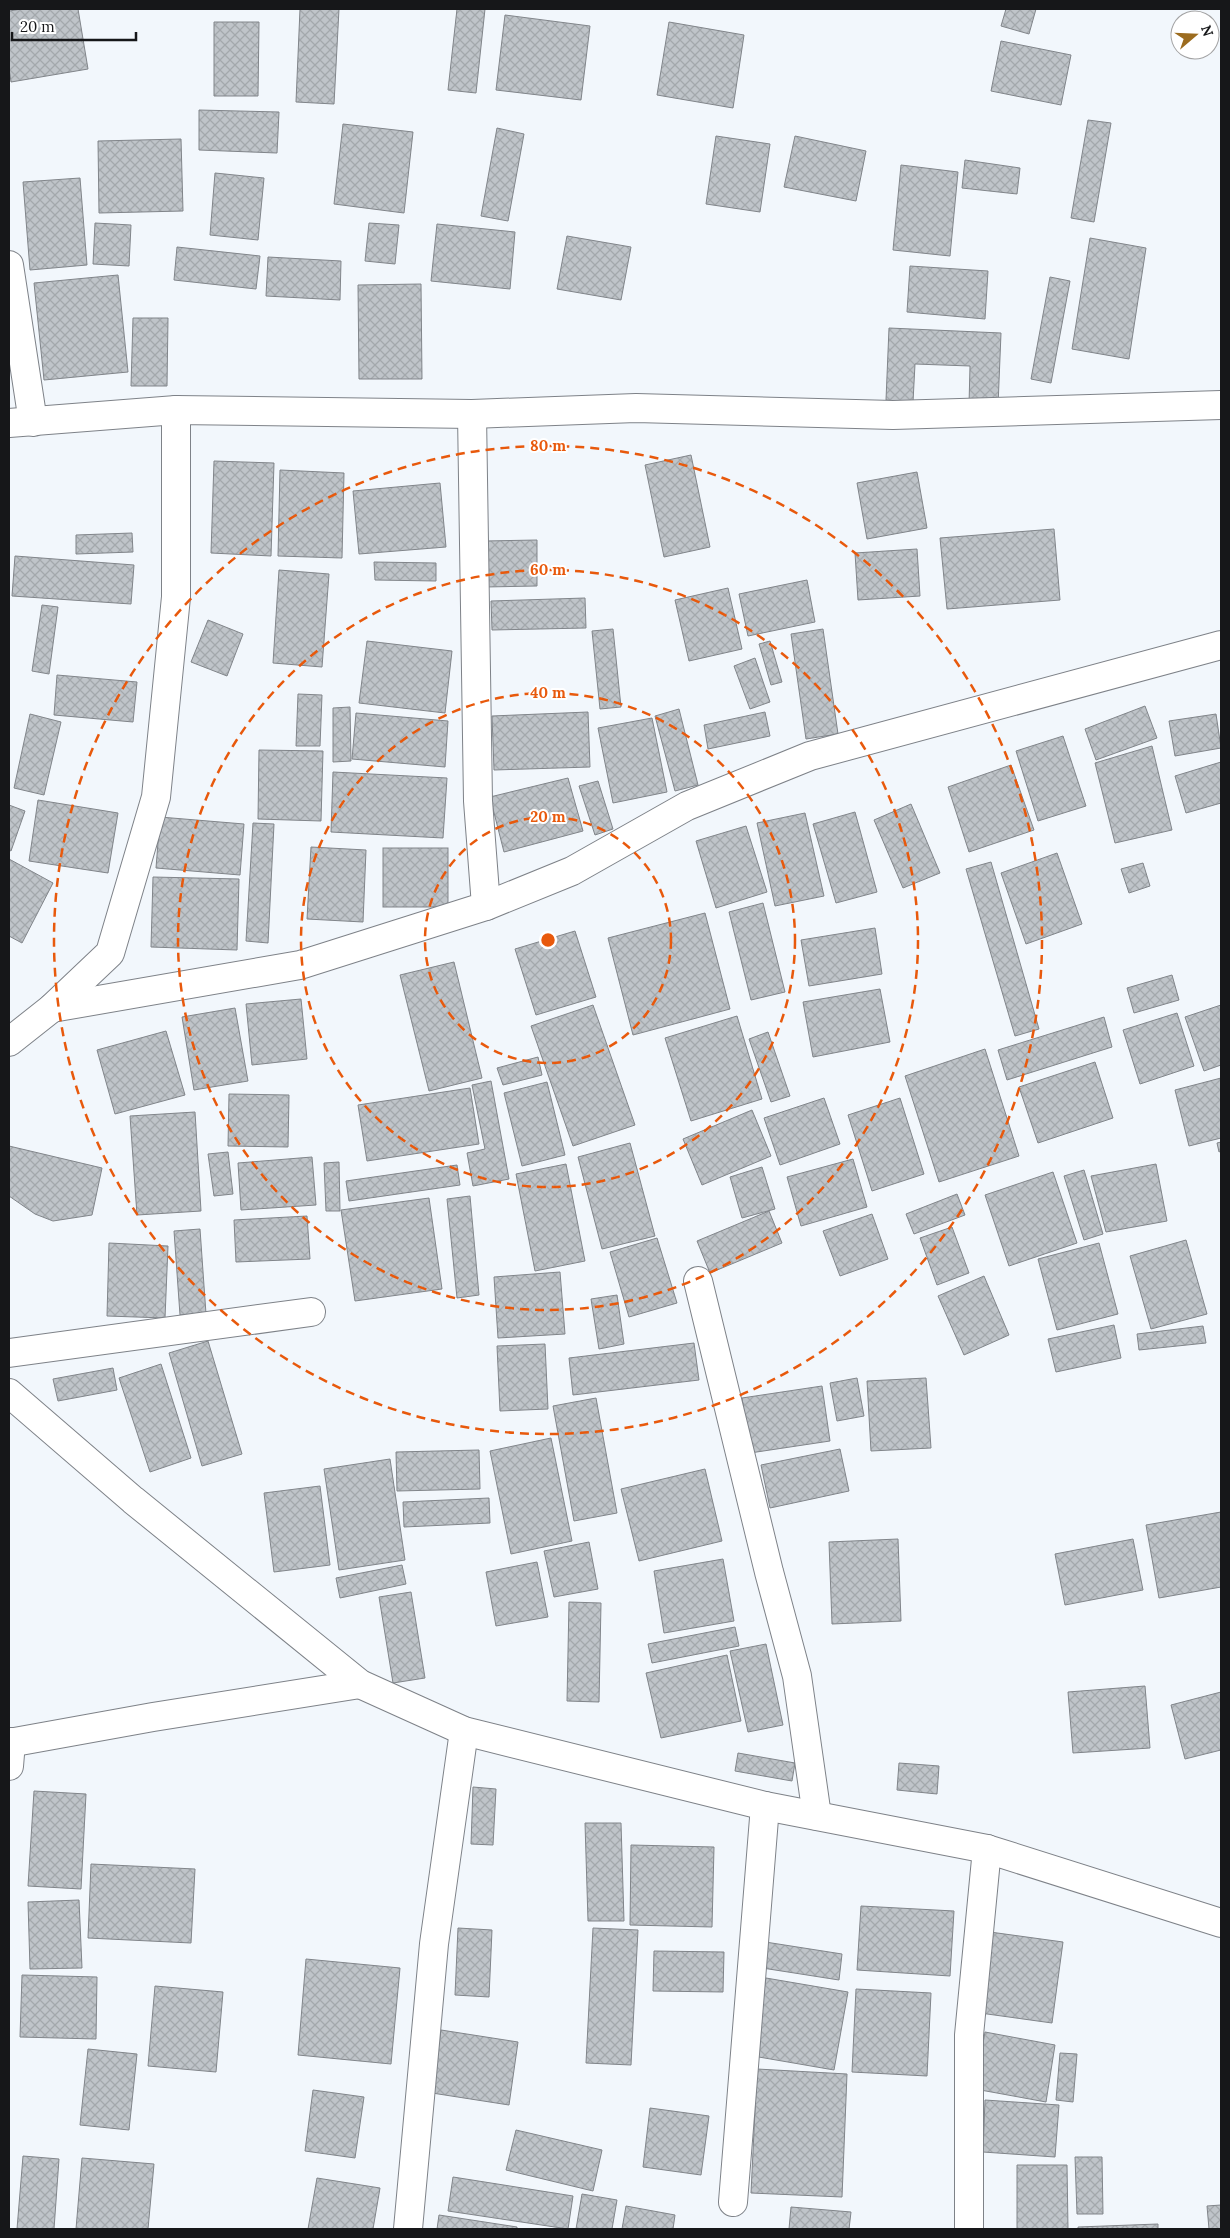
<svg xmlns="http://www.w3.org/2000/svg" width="1230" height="2238" font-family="Lora,serif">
<defs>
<pattern id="building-cross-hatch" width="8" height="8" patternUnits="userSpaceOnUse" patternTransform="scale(1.25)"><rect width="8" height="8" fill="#bfc4c9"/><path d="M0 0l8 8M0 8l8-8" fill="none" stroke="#a3a8ac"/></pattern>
</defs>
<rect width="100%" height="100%" fill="#f2f7fc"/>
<g fill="url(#building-cross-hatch)" stroke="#81858a">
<polygon points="22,9 78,9 88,69 11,82 9,68 9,11"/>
<polygon points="300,9 339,9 334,104 296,102"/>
<polygon points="457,9 485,9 476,93 448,90"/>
<polygon points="1006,9 1036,9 1029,34 1001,26"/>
<polygon points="505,15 590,26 581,100 496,90"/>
<polygon points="214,22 259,22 258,96 214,96"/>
<polygon points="669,22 744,35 733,108 657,95"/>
<polygon points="1001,41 1071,55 1061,105 991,91"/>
<polygon points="199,110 279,112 277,153 199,150"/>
<polygon points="1088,120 1111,123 1094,222 1071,218"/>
<polygon points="343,124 413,132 404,213 334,204"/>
<polygon points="497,128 524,134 508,221 481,216"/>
<polygon points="716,136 770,144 760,212 706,204"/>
<polygon points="795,136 866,151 856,201 784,187"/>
<polygon points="181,139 183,211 99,213 98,141"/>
<polygon points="965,160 1020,168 1017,194 962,188"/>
<polygon points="901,165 958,172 950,256 893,250"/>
<polygon points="215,173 264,178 258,240 210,235"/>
<polygon points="80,178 87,265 30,270 23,182"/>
<polygon points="95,223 131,225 129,266 93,264"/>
<polygon points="369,223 399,225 395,264 365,261"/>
<polygon points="437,224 515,232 510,289 431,281"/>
<polygon points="567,236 631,247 621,300 557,289"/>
<polygon points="1090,238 1146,248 1129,359 1072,349"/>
<polygon points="177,247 260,256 256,289 174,280"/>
<polygon points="268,257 341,261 340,300 266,296"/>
<polygon points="910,266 988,271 985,319 907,312"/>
<polygon points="118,275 128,372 44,380 34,283"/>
<polygon points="1050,277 1070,281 1051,383 1031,379"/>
<polygon points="421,284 422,379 359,379 358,285"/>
<polygon points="133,318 168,318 167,386 131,386"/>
<polygon points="889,328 1001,333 998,406 969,405 970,366 915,364 913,402 886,400"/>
<polygon points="691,455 710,547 664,557 645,465"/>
<polygon points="214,461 274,463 271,556 211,553"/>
<polygon points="280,470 344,473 342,558 278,556"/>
<polygon points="917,472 927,528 867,539 857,483"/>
<polygon points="440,483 446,547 359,554 353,491"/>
<polygon points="1054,529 1060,600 947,609 940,538"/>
<polygon points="132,533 133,552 76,554 76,535"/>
<polygon points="537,540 537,586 485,587 485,541"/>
<polygon points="917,549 920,596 858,600 855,553"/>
<polygon points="15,556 134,565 131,604 12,596"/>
<polygon points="374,562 436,563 436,581 375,580"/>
<polygon points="279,570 329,574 322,667 273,663"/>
<polygon points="807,580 815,622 748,636 739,594"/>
<polygon points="728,588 742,649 689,661 675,600"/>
<polygon points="585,598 586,628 492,630 491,601"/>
<polygon points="42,605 58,607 49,674 32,671"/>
<polygon points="208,620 243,634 227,676 191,662"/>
<polygon points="613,629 621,707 600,709 592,631"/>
<polygon points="823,629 838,734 806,739 791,634"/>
<polygon points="367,641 452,651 445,713 359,703"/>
<polygon points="770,641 782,682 771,685 759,644"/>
<polygon points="755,658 770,702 750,709 734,666"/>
<polygon points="57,675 137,682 133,722 54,715"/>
<polygon points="298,694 322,695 320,746 296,746"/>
<polygon points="1145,706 1157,738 1096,760 1085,729"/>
<polygon points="350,707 351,761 333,762 333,708"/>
<polygon points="679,709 698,785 675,791 655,716"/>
<polygon points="588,712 590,767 494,770 492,716"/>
<polygon points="765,712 770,736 708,749 704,725"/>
<polygon points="356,713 448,721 445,767 352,759"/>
<polygon points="30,714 61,722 44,795 14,788"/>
<polygon points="1216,714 1221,748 1175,756 1169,721"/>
<polygon points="652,718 667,792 613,803 598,728"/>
<polygon points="1063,736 1086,806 1038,821 1016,751"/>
<polygon points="1152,746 1172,830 1115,843 1095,763"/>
<polygon points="259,750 323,751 321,821 258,819"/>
<polygon points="1221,762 1221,803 1186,813 1175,776"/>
<polygon points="1011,765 1034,830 969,852 948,787"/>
<polygon points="333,772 447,778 443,838 331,832"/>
<polygon points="568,778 583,831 504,852 490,797"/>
<polygon points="598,781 613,829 595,835 579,786"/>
<polygon points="38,800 118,813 108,873 29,861"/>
<polygon points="911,804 940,873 903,888 874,820"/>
<polygon points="9,805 25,811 11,851 9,850"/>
<polygon points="855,812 877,892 836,903 813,824"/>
<polygon points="805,813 824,896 775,906 757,823"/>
<polygon points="160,817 244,824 240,875 156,868"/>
<polygon points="253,823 274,824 268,943 246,941"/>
<polygon points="746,826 767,892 716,908 696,841"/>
<polygon points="311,847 366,850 363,922 307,919"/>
<rect x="383" y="848" width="65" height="59"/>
<polygon points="1057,853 1082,924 1026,944 1001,873"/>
<polygon points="9,859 53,883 22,943 9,936"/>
<polygon points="991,862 1039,1029 1015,1036 966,869"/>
<polygon points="1143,863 1150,886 1129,893 1121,869"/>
<polygon points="153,877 239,879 237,950 151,947"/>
<polygon points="763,903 785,992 751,1000 729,912"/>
<polygon points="705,913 730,1009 633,1035 608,938"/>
<polygon points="875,928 882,974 809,986 801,940"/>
<polygon points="575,931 596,997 536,1015 515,949"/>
<polygon points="454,962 482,1078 429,1091 400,975"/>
<polygon points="1172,975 1179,1000 1134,1013 1127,988"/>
<polygon points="880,989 890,1042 813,1057 803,1002"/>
<polygon points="301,999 307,1059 252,1065 246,1004"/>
<polygon points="593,1005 635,1125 573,1146 531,1026"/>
<polygon points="1221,1005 1221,1065 1204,1071 1185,1017"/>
<polygon points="235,1008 248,1081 194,1090 182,1017"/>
<polygon points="1177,1013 1194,1066 1140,1084 1123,1030"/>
<polygon points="737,1016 762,1099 691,1121 665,1038"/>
<polygon points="1104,1017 1112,1047 1007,1080 998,1050"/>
<polygon points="166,1031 185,1095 115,1114 97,1050"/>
<polygon points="768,1032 790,1096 771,1102 749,1039"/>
<polygon points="985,1049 1019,1156 939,1182 905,1076"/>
<polygon points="538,1057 542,1075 503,1085 497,1068"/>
<polygon points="1095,1062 1113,1118 1038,1143 1019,1087"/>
<polygon points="1221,1078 1221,1138 1189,1146 1175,1090"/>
<polygon points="491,1081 509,1179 473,1186 467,1153 485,1149 472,1085"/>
<polygon points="547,1082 565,1155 522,1166 504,1093"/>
<polygon points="470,1088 479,1144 367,1161 358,1105"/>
<polygon points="229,1094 289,1095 288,1147 228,1146"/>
<polygon points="824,1098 840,1144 780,1165 764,1118"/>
<polygon points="900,1098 924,1174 872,1191 848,1115"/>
<polygon points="752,1110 771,1156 702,1185 683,1139"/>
<polygon points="195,1112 201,1211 137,1215 130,1116"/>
<polygon points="1221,1142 1221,1151 1219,1152 1217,1143"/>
<polygon points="630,1143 655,1236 602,1249 578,1157"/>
<polygon points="9,1146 102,1168 92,1215 53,1221 35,1214 9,1196"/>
<polygon points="228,1152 233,1194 214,1196 208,1154"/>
<polygon points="312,1157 316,1205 241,1210 238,1163"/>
<polygon points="853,1159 867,1207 801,1226 787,1177"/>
<polygon points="339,1162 340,1211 326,1211 324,1163"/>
<polygon points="566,1164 585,1261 535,1271 516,1174"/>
<polygon points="1156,1164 1167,1221 1106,1232 1091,1176"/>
<polygon points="457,1165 460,1185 349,1201 346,1181"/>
<polygon points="762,1167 775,1209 742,1218 730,1177"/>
<polygon points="1084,1170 1103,1234 1084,1240 1064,1176"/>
<polygon points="1053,1172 1077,1243 1009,1266 985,1195"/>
<polygon points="957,1194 965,1215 914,1234 906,1214"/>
<polygon points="470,1196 479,1295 457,1298 447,1199"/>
<polygon points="429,1198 442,1289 355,1301 341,1210"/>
<polygon points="769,1211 782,1243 710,1273 697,1241"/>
<polygon points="872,1214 888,1259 840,1276 823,1231"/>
<polygon points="307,1216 310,1259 236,1262 234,1220"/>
<polygon points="952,1227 969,1273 937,1285 920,1238"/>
<polygon points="200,1229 206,1314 180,1315 174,1231"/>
<polygon points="657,1238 677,1303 629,1317 610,1252"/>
<polygon points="1186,1240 1207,1314 1151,1329 1130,1256"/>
<polygon points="109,1243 168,1246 165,1318 107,1316"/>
<polygon points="1099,1243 1118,1314 1057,1330 1038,1259"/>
<polygon points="560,1272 565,1334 498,1338 494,1277"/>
<polygon points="984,1276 1009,1335 964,1355 938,1296"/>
<polygon points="617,1295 624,1344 599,1349 591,1299"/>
<polygon points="1114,1325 1121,1358 1056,1372 1048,1339"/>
<polygon points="1203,1326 1206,1343 1139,1350 1137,1334"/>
<polygon points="208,1341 242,1454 202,1466 169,1353"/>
<polygon points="694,1343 699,1380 573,1395 569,1358"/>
<polygon points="545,1344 548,1409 500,1411 497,1346"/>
<polygon points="161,1364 191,1458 150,1472 119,1378"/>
<polygon points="113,1368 117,1390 58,1401 53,1379"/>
<polygon points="857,1378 864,1416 837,1421 830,1383"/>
<polygon points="926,1378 931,1448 871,1451 867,1381"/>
<polygon points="822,1386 830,1441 750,1453 742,1398"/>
<polygon points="596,1398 617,1513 574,1521 553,1406"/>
<polygon points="551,1438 572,1541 511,1554 490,1451"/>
<polygon points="840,1449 849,1491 770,1508 761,1465"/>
<polygon points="479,1450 480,1489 397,1491 396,1452"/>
<polygon points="390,1459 405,1560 339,1570 324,1469"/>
<polygon points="705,1469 722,1541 639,1561 621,1489"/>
<polygon points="320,1486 330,1565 274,1572 264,1493"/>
<polygon points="489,1498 490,1523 404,1527 403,1502"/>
<polygon points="1221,1512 1221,1587 1159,1598 1146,1525"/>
<polygon points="898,1539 901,1621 832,1624 829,1542"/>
<polygon points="1133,1539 1143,1590 1065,1605 1055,1554"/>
<polygon points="589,1542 598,1589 554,1597 544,1551"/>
<polygon points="723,1559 734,1621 664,1633 654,1571"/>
<polygon points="537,1562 548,1617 496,1626 486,1572"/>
<polygon points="402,1565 406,1584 340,1598 336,1578"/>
<polygon points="411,1592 425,1678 393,1683 379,1597"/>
<polygon points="569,1602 601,1603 599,1702 567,1701"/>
<polygon points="735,1627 739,1646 652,1663 648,1644"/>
<polygon points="766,1644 783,1725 748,1732 730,1651"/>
<polygon points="727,1655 741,1721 661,1738 646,1673"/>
<polygon points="1145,1686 1150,1748 1073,1753 1068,1692"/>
<polygon points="1221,1692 1221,1750 1185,1759 1171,1705"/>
<polygon points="738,1753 795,1763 792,1781 735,1771"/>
<polygon points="899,1763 939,1766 937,1794 897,1790"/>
<polygon points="473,1787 496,1789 493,1845 471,1844"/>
<polygon points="34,1791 86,1794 81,1889 28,1886"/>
<polygon points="585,1823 621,1823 624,1921 588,1921"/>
<polygon points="631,1845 714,1847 712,1927 630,1925"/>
<polygon points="91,1864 195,1869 191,1943 88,1938"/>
<polygon points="79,1900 82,1968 30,1969 28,1902"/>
<polygon points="861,1906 954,1911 950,1976 857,1970"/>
<polygon points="458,1928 492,1930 489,1997 455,1995"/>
<polygon points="593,1928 638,1930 631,2065 586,2063"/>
<polygon points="990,1932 1063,1942 1052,2023 980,2013"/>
<polygon points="759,1941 842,1954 839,1980 756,1967"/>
<polygon points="654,1951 724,1952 723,1992 653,1991"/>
<polygon points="306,1959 400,1968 391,2064 298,2055"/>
<polygon points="22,1975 97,1977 96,2039 20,2037"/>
<polygon points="766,1978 848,1992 834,2070 753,2056"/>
<polygon points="155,1986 223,1992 216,2072 148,2066"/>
<polygon points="856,1989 931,1993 927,2076 852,2072"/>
<polygon points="441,2030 518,2042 509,2105 432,2093"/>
<polygon points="985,2032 1055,2045 1046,2102 975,2089"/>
<polygon points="88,2049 137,2054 129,2130 80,2125"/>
<polygon points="1060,2053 1077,2054 1073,2102 1056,2100"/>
<polygon points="757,2069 847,2074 842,2197 751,2193"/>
<polygon points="313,2090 364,2097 355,2158 305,2151"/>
<polygon points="985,2100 1059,2105 1055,2157 983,2152"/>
<polygon points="650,2108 709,2116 701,2175 643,2167"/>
<polygon points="516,2130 602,2150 593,2191 506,2170"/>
<polygon points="23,2156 59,2159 54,2229 17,2229"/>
<polygon points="1075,2157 1102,2157 1103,2214 1077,2214"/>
<polygon points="82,2158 154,2164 148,2229 76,2229"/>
<polygon points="1017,2165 1067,2165 1068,2229 1017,2229"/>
<polygon points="453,2177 573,2196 568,2229 448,2211"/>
<polygon points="317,2178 380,2188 373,2229 308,2229"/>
<polygon points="582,2194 617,2200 612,2229 576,2229"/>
<polygon points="1221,2205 1221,2229 1209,2229 1207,2206"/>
<polygon points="626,2206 675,2215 673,2229 622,2229"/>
<polygon points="791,2207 851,2212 849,2229 789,2229"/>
<polygon points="439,2215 517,2227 517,2229 437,2229"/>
<polygon points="1158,2224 1158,2229 1078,2229 1078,2227"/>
</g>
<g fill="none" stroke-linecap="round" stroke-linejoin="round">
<defs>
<g id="street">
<polyline points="9,265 33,422"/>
<polyline points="9,423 176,410 472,414 636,408 893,415 1221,405"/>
<polyline points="486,906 572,871 687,806 810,756 1221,645"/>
<polyline points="52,1008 300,965 486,906 478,801 472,414"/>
<polyline points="9,1042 52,1008 110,953 156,797 176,597 176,410"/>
<polyline points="698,1281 769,1572 797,1676 817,1816"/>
<polyline points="9,1353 311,1312"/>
<polyline points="9,1743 153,1717 360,1684"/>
<polyline points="9,1766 11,1742"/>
<polyline points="733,2202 765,1806"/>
<polyline points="408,2229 434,1944 464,1731"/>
<polyline points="969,2229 969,2035 987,1849"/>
</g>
<polyline id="secondary" points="9,1393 133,1500 360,1684 464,1731 765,1806 987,1849 1221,1923"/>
</defs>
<use href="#street" stroke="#7e8288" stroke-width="30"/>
<use href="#secondary" stroke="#7e8288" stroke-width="30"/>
<use href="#street" stroke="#fff" stroke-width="28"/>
<use href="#secondary" stroke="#fff" stroke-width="28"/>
</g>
<g fill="none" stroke="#e8590c" stroke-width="2.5" stroke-dasharray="9 6">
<circle cx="548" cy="940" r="123"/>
<circle cx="548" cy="940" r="247"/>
<circle cx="548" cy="940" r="370"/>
<circle cx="548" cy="940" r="494"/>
</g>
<circle cx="548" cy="940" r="8" fill="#e8590c" stroke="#fff" stroke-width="2.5"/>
<g font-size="15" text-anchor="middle" font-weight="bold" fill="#e8590c" stroke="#fff" stroke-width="4" stroke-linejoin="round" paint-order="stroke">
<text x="548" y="451">80 m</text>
<text x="548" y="575">60 m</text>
<text x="548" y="698">40 m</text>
<text x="548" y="822">20 m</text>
</g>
<rect width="1230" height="2238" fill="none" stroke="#161719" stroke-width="20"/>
<g transform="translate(1195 35) rotate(71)"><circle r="24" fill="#ffffff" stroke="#a2a2a3"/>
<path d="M0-4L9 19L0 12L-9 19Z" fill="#9c6c1f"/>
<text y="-8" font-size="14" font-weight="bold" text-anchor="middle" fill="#161719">N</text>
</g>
<path d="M12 32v8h124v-8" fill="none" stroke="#161719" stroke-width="2.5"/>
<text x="20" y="32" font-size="15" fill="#161719" stroke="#ffffff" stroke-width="4" paint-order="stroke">20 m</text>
</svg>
